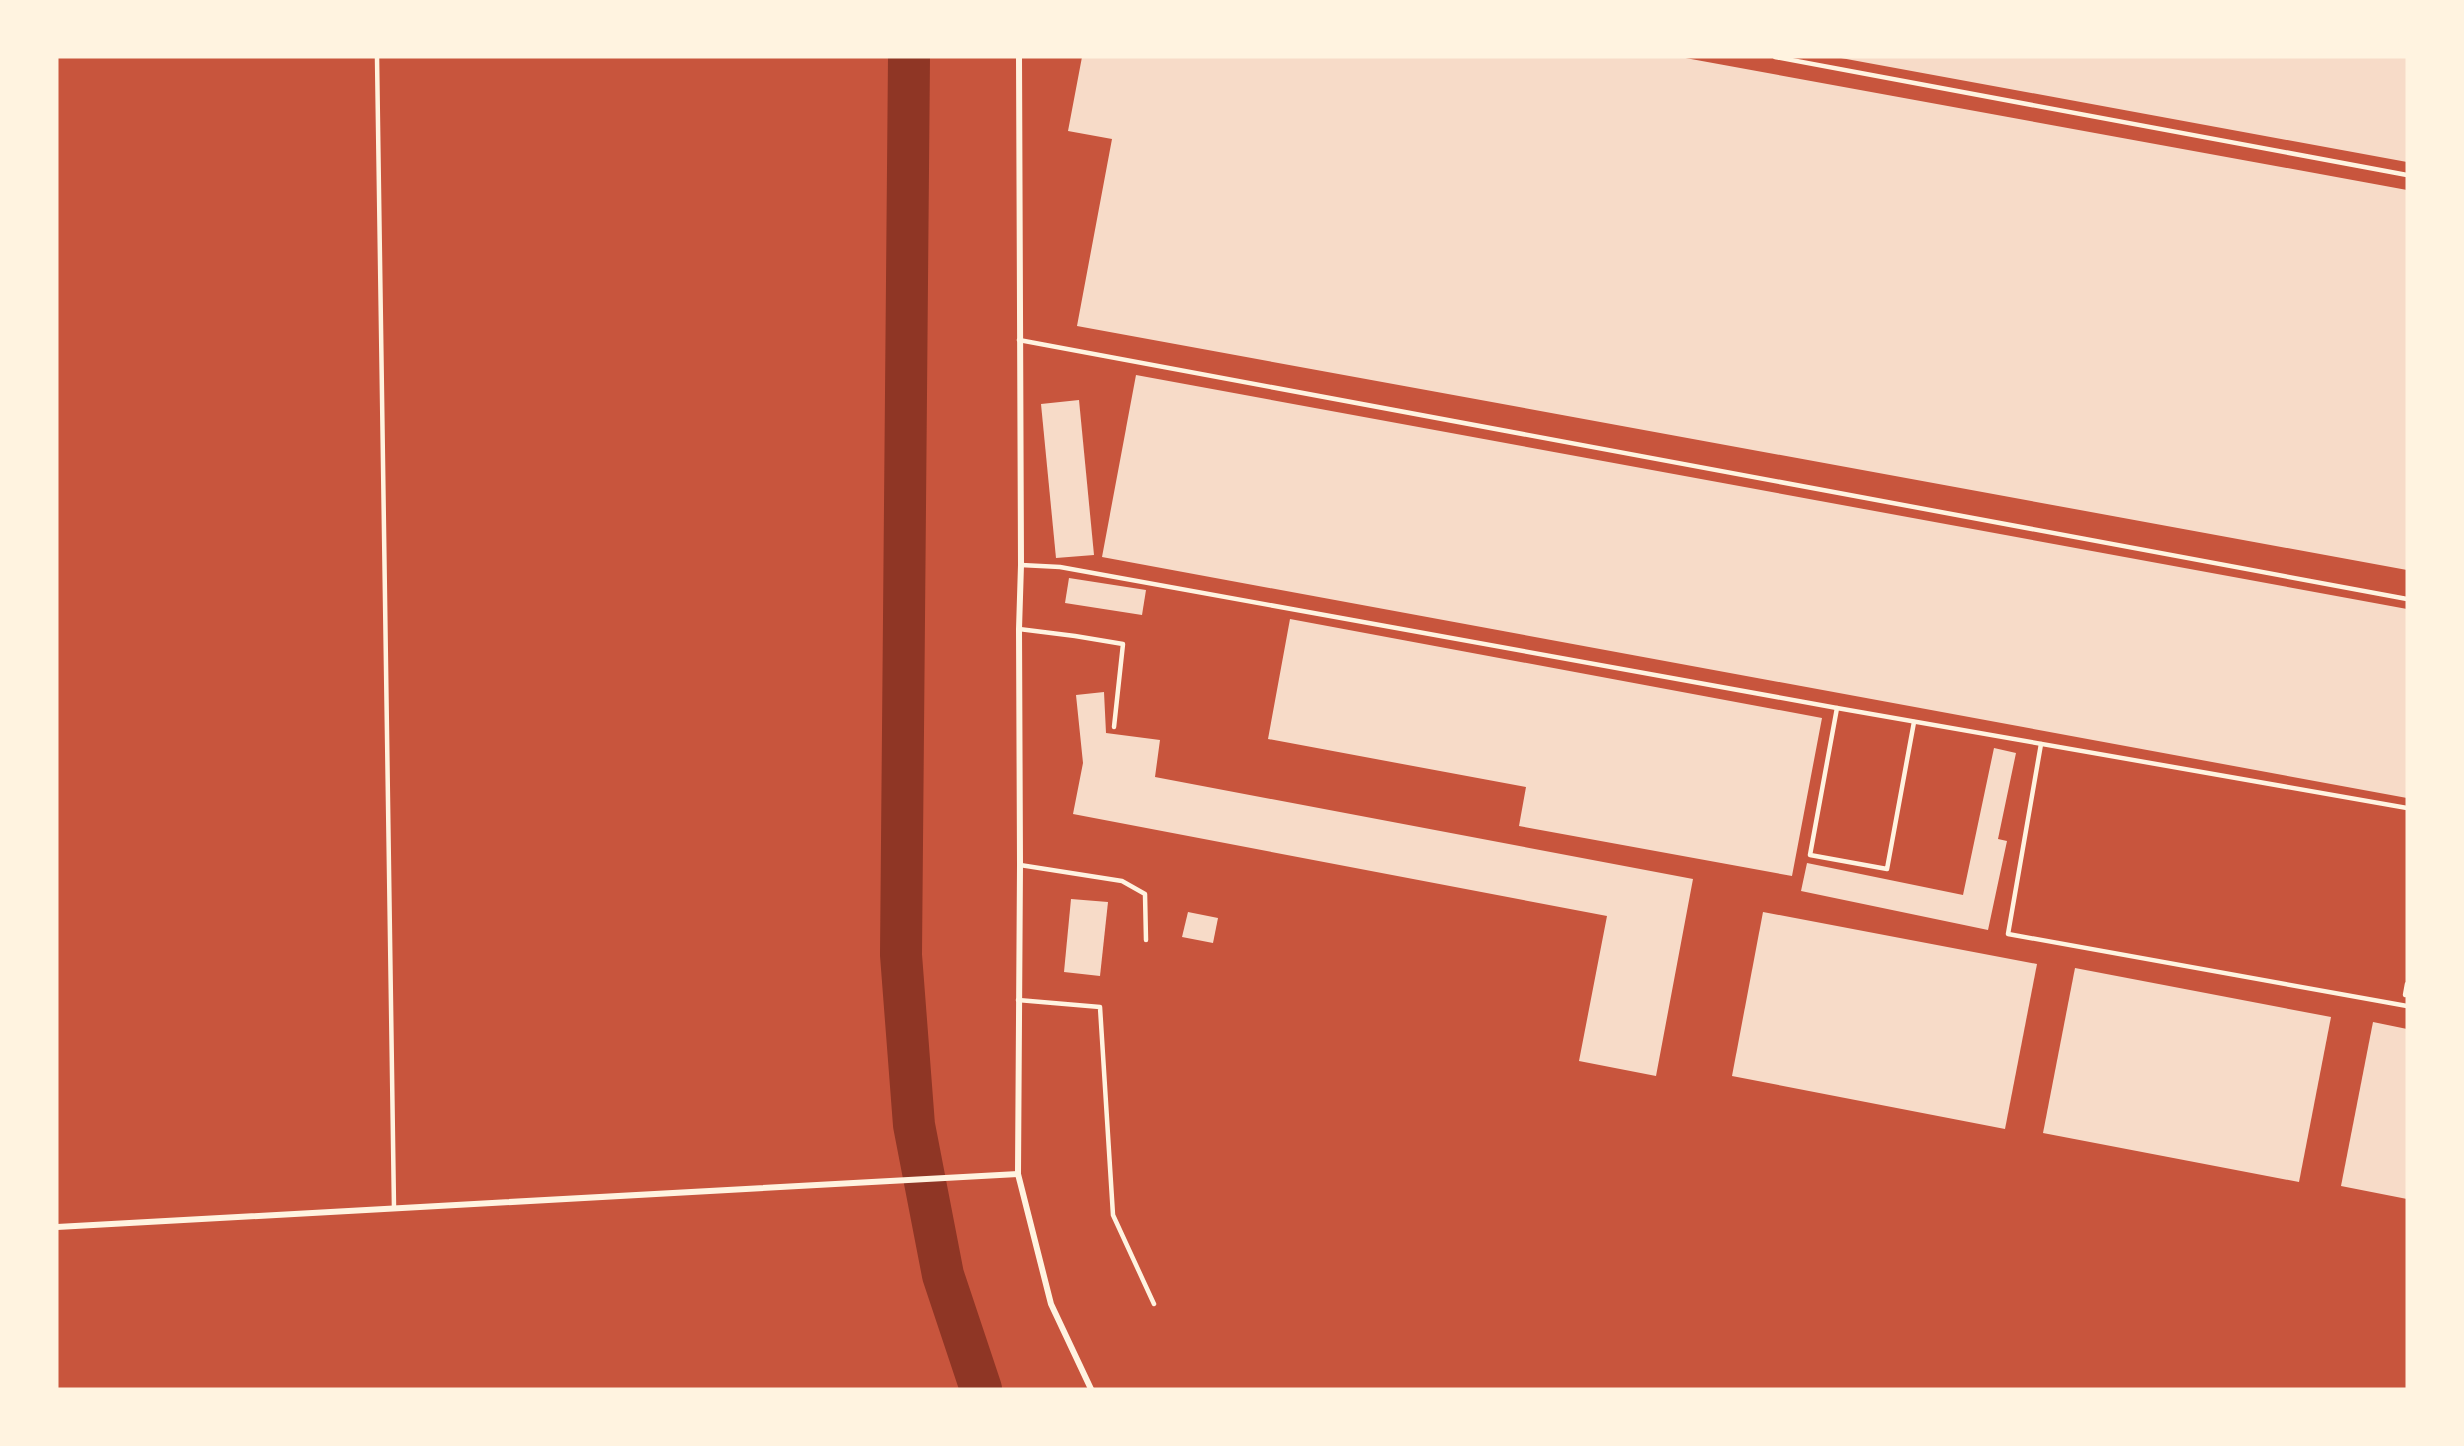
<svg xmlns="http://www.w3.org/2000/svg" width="2464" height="1446" font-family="'Titillium Web',sans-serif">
<rect width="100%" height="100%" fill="#c8553d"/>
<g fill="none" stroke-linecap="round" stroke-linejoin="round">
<polyline stroke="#8f3625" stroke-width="42" points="909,57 901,955 914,1125 943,1275 981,1389"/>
</g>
<g fill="#f7dbc8">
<polygon points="1082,57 1680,57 2407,190 2407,570 1077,326 1112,139 1068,131"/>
<polygon points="1841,57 2407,57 2407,162 1841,58"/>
<polygon points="1136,375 2407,609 2407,798 1102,557"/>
<polygon points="1079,400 1094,555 1056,558 1041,404"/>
<polygon points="1069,578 1146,590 1142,615 1065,603"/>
<polygon points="1290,619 1822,718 1792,876 1519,826 1526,787 1268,739"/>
<polygon points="1104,692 1106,733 1160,740 1155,777 1693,879 1656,1076 1579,1061 1607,916 1073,814 1083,763 1076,695"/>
<polygon points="1994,748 2016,753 1998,839 2007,841 1988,930 1801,891 1807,863 1963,895"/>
<polygon points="1071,899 1108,902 1100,976 1064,972"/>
<polygon points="1188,912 1218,918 1213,943 1182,937"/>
<polygon points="1763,912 2037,964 2005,1129 1732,1076"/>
<polygon points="2075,968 2331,1017 2299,1182 2043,1133"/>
<polygon points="2373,1022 2407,1029 2407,1199 2341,1186"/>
</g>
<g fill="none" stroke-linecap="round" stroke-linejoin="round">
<g stroke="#fff3e0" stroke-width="4.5">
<polyline points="377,57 394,1208"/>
<polyline points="1775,57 2407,175"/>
<polyline points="1019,340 2407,599"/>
<polyline points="1021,565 1060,567 1837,708 2407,808"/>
<polyline points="1019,629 1075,636 1123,644 1114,727"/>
<polyline points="1837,708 1810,855 1887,869 1914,722"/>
<polyline points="2041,744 2008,934 2407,1006"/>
<polyline points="1020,865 1122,881 1145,894 1146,940"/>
<polyline points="2405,995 2407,984"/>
<polyline points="1018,1000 1100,1007 1113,1215 1154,1304"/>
</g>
<g stroke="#fff3e0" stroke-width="6">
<polyline points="1019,57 1021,565 1019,629 1020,865 1018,1174 1051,1304 1091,1389"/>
<polyline points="57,1227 1018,1174"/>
</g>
</g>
<rect width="2464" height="1446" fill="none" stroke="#fff3e0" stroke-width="117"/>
</svg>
